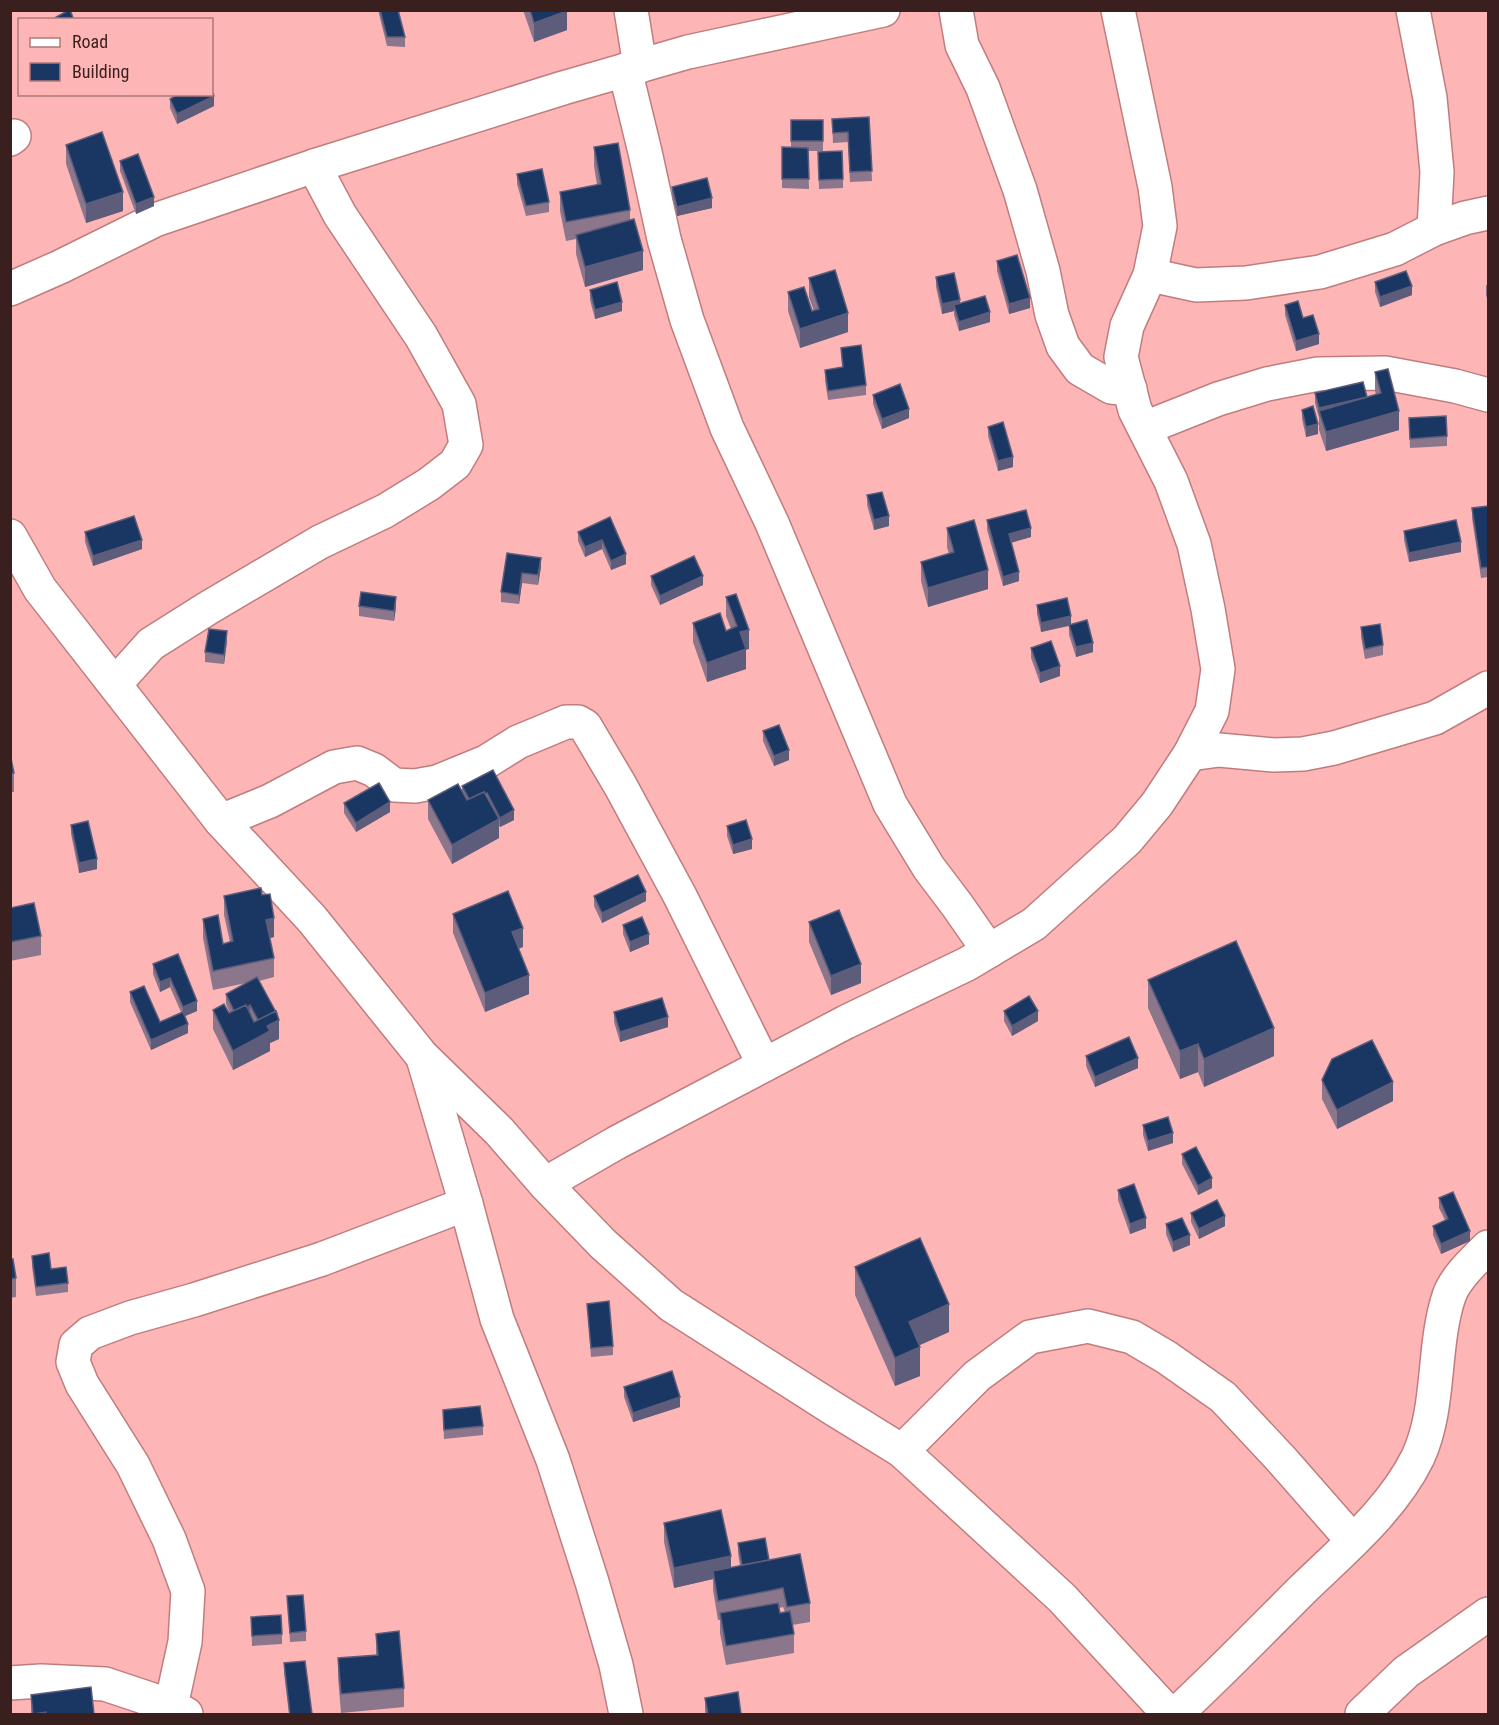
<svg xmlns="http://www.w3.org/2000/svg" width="1499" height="1725" font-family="'Roboto Condensed',sans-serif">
<rect width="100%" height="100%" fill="#fdb5b6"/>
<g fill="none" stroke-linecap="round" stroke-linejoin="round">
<defs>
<g id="minor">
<polyline points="631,10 640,66"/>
<polyline points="956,10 962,45 983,88 1020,190 1043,271 1052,315 1063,346 1080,369 1111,387 1130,389"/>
<polyline points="1413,10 1430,98 1437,172 1434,229"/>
<polyline points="625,70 645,152 664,239 687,320 727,428 772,523 890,804 929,868 957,905 989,951"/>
<polyline points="10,139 14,136"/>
<polyline points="1150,275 1196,285 1246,283 1320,272 1395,249 1434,229 1465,218 1488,213"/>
<polyline points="10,289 60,267 155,220 314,166 563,88 688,52 883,10"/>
<polyline points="1145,428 1218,399 1267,384 1318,374 1385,373 1455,386 1488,395"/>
<polyline points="10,536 40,589 221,821 312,919 422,1056 499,1131 545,1184 603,1244 671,1305 834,1409 902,1451 1062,1598 1169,1714"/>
<polyline points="115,684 151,644 208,608 320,542 385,511 429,484 455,464 466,445 459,404 421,336 340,215 314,166"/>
<polyline points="1190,754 1219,750 1274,755 1303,754 1334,748 1435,718 1488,688"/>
<polyline points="221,821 270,801 334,767 357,763 374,770 394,785 415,786 437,782 486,762 518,742 566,722 578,722 585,726 620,785 680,896 764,1065"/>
<polyline points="423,1058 466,1204 497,1319 553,1460 592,1582 616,1665 626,1714"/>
<polyline points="545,1184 616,1143 846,1022 967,964 1034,924 1127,840 1157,804 1190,754 1212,711 1218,669 1208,609 1194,544 1171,481 1135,410 1121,357 1127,326 1150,275 1160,226 1155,187 1118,10"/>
<polyline points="902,1451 977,1376 1030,1337 1088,1326 1132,1337 1166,1357 1223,1397 1281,1459 1353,1541"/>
<polyline points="10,1683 41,1681 105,1684 171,1706 186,1714"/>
<polyline points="171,1706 185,1642 188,1591 169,1539 133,1465 82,1384 73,1362 76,1345 90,1333 130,1318 194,1300 322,1259 466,1204"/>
<path d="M1176,1714c43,-40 84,-82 126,-124 42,-41 90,-80 116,-133 23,-50 14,-110 31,-161 6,-18 26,-36 39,-49"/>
<polyline points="1362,1714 1406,1672 1488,1614"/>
</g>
</defs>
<use href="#minor" stroke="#c07d7e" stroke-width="36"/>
<use href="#minor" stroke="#fff" stroke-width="33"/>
</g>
<g fill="#8b768c" fill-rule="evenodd">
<polygon points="378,10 398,10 405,37 405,47 387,46"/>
<polygon points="523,10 567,10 567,30 534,42"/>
<polygon points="170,99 214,106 177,124 170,108"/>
<polygon points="869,117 872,181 850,182 848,142 833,143 832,119"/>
<polygon points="791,120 823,120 823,151 808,151 809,189 782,188 782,147 791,148"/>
<polygon points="66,145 123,211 86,223 66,164"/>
<polygon points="594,147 630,210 630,220 643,270 585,287 576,254 576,239 566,241 560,211 560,192 597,185 594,166"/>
<polygon points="818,152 843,179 843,188 819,189"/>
<polygon points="120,161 154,206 136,214 120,171"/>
<polygon points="517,174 549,202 549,212 526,216 517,184"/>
<polygon points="672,187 712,208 677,216 672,197"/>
<polygon points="997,261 1030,308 1009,314 997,271"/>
<polygon points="936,277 960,303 990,322 959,331 954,315 954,311 942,314 936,287"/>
<polygon points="809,278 848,332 800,348 788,311 788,292 812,311 814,311 809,297"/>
<polygon points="1375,282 1412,295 1380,307 1375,292"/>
<polygon points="1486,285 1488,285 1488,302 1486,295"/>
<polygon points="590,290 622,311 595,319 590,300"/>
<polygon points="1285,305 1303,318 1319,344 1296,351 1285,315"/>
<polygon points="841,348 866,385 866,395 828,400 825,380 825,370 842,367"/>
<polygon points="1375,372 1399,430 1326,451 1319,430 1319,418 1315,403 1315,393 1367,397 1376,395 1375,391"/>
<polygon points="873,395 909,418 882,429 873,404"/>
<polygon points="1302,410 1318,434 1306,437 1302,419"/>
<polygon points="1409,418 1447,436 1447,446 1410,448"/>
<polygon points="988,427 1013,467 998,471 988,436"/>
<polygon points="867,495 889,526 874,530 867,505"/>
<polygon points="1488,506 1488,577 1481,578 1472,518 1472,508"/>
<polygon points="610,517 626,564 611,570 602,549 585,557 578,541 578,532"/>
<polygon points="987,520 1031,537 1011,543 1019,581 1003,586 987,530"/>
<polygon points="947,528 988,589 928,607 921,581 921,562 949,554 947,547"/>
<polygon points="1404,531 1461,552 1409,562 1404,540"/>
<polygon points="85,532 142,549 93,566 85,542"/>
<polygon points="507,553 541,567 538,585 522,583 519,604 501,602 501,592"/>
<polygon points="651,576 703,585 660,605 651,585"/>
<polygon points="726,597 749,649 746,649 746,669 707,682 693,642 693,623 726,631 731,629 726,616"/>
<polygon points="1037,605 1071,624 1093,652 1076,657 1069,635 1069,626 1041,632 1037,614"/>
<polygon points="359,606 396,607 394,621 359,616"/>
<polygon points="1361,627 1383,645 1383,655 1365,659 1361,637"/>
<polygon points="227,641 224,664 205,662 205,652"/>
<polygon points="1031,648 1060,676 1040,683 1031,658"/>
<polygon points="763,731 789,760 774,766 763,741"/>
<polygon points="10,754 14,773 14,792 10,792"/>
<polygon points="493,770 514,820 500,827 499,826 499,838 452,864 428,819 428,800 462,792 462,786"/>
<polygon points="344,803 390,812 356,832 344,813"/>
<polygon points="71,825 97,869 79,873 71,834"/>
<polygon points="727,826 752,849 733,854 727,836"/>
<polygon points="262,895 274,937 270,938 274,958 274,977 259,981 279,1039 270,1043 270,1051 233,1070 213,1029 213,1010 229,1013 230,1013 226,1004 226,994 246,983 213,990 203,938 203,919 223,944 230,942 224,915 224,896"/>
<polygon points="594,896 646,901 602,923 594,906"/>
<polygon points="10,908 41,936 41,955 10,961"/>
<polygon points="453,914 523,947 518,949 529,994 485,1012 453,933"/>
<polygon points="809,922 861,983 831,995 809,942"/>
<polygon points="623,925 649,944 630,952 623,934"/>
<polygon points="178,954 197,1011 185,1016 188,1033 151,1050 130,1002 130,992 160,1022 181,1012 170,987 160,992 153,974 153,964"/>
<polygon points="1148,980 1274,1056 1204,1087 1198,1072 1180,1079 1148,1008"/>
<polygon points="1004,1011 1038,1021 1012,1036 1004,1021"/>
<polygon points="614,1012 668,1027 620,1042 614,1022"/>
<polygon points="1086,1056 1138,1068 1095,1087 1086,1066"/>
<polygon points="1322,1080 1393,1101 1337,1129 1322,1099"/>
<polygon points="1143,1125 1173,1143 1148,1151 1143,1135"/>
<polygon points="1182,1154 1212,1188 1198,1195 1182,1164"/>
<polygon points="1118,1190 1146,1228 1130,1234 1118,1200"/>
<polygon points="1439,1198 1470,1241 1441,1254 1433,1235 1433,1226 1445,1220 1439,1208"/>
<polygon points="1191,1213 1225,1226 1199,1239 1191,1222"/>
<polygon points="1166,1224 1190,1245 1173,1252 1166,1234"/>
<polygon points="32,1256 51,1269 68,1283 68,1292 36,1296 32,1266"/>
<polygon points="10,1259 16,1278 16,1297 10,1298"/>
<polygon points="855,1267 949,1332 919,1345 920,1376 895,1386 855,1295"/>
<polygon points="587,1304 613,1346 613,1355 591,1357"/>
<polygon points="624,1387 680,1407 633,1422 624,1397"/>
<polygon points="443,1410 483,1426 483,1435 444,1439"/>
<path d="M664,1523l67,45 9,-2 -2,-13v-10l31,17 41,43v19l-18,3 2,9v19l-68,12 -6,-32v-13h-2l-5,-30v-11l-39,9 -10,-46zM783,1607l2,5 -5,1 -1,-5z"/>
<polygon points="287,1596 306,1631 306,1641 290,1642"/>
<polygon points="251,1617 282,1634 282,1644 252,1646"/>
<polygon points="376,1634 404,1688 404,1707 341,1713 338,1677 338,1658 376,1655"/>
<polygon points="284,1663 312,1714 289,1714 284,1673"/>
<polygon points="31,1695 94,1714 31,1714"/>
<polygon points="705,1698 741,1714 705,1714"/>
</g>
<g fill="#5d5d7b">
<polygon points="567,11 567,30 534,42 534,23"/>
<polygon points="214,96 214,106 177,124 177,114"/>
<polygon points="123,192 123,211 86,223 86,204"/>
<polygon points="154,197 154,206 136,214 136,204"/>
<polygon points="712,198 712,208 677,216 677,207"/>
<polygon points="643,251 643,270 585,287 585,267"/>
<polygon points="1412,286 1412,295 1380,307 1380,297"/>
<polygon points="1030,298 1030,308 1009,314 1009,304"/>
<polygon points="960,300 960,309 954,305 954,311 942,314 942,304"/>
<polygon points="622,302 622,311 595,319 595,310"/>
<polygon points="990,312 990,322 959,331 959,322"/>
<polygon points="848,313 848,332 800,348 800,329"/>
<polygon points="1319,334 1319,344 1296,351 1296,341"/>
<polygon points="1367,397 1319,411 1319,418 1319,408"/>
<polygon points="909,409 909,418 882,429 882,419"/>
<polygon points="1399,411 1399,430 1326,451 1326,432"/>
<polygon points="1318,424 1318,434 1306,437 1306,427"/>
<polygon points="1013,457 1013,467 998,471 998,461"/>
<polygon points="889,516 889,526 874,530 874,520"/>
<polygon points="1031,528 1031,537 1009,543 1009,534"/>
<polygon points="142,540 142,549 93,566 93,556"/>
<polygon points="602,540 602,549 585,557 585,547"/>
<polygon points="1461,542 1461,552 1409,562 1409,553"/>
<polygon points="626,554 626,564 611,570 611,561"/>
<polygon points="541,558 541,567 538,585 538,575"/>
<polygon points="988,570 988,589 928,607 928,588"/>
<polygon points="1019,572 1019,581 1003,586 1003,577"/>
<polygon points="522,573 522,583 519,604 519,595"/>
<polygon points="703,576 703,585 660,605 660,596"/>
<polygon points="396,597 396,607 394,621 394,611"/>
<polygon points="1071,616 1071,625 1041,632 1041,623"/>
<polygon points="749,630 749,649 740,651 740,632"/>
<polygon points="227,631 227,641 224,664 224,655"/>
<polygon points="1093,643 1093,652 1076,657 1076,647"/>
<polygon points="746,649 746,669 707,682 707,663"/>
<polygon points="1060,666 1060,676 1040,683 1040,673"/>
<polygon points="789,750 789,760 774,766 774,756"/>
<polygon points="390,802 390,812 356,832 356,823"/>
<polygon points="514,810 514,820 500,827 500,818"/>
<polygon points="499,819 499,838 452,864 452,845"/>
<polygon points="752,839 752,849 733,854 733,845"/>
<polygon points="97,859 97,869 79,873 79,863"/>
<polygon points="646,892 646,901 602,923 602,913"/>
<polygon points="274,918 274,937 266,939 266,920"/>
<polygon points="523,928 523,947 512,951 512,932"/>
<polygon points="649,934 649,944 630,952 630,942"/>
<polygon points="861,964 861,983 831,995 831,976"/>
<polygon points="529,975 529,994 485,1012 485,993"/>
<polygon points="170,978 170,987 160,992 160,982"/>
<polygon points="197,1001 197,1011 183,1017 183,1007"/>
<polygon points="250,1005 250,1015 236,1013"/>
<polygon points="1038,1011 1038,1021 1012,1036 1012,1026"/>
<polygon points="668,1017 668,1027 620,1042 620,1032"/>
<polygon points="279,1020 279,1039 270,1043 270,1051 233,1070 233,1051 260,1024"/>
<polygon points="188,1024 188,1033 151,1050 151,1040"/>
<polygon points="1274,1028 1274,1056 1204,1087 1204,1059"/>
<polygon points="1198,1044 1198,1072 1180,1079 1180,1051"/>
<polygon points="1138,1058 1138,1068 1095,1087 1095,1077"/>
<polygon points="1393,1082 1393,1101 1337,1129 1337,1110"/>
<polygon points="1173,1133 1173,1143 1148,1151 1148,1141"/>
<polygon points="1212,1178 1212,1188 1198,1195 1198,1186"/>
<polygon points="1225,1216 1225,1226 1199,1239 1199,1229"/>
<polygon points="1146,1218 1146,1228 1130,1234 1130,1224"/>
<polygon points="1470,1231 1470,1241 1441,1254 1441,1244"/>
<polygon points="1190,1235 1190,1245 1173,1252 1173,1242"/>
<polygon points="949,1304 949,1332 909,1350 909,1322"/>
<polygon points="920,1347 920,1376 895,1386 895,1358"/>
<polygon points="680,1397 680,1407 633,1422 633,1413"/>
<polygon points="731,1556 731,1575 713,1571 713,1579 674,1588 674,1568"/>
</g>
<g fill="#193762" stroke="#5d5d7b" stroke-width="1.5">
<polygon points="69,10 70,10 74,20 57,20 56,17"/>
<polygon points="380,10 398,10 405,37 387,37"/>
<polygon points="530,10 567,10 567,11 534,23"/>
<polygon points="212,91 214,96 177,114 170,99 178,94 212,94"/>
<polygon points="869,117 872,171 850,172 848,132 833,133 832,119"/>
<rect x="791" y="120" width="32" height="21"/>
<polygon points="102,132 123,192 86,204 66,145"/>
<polygon points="618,143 630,210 566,222 560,192 601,184 594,147"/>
<polygon points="782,147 808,148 809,179 782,179"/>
<polygon points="842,151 843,179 819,180 818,152"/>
<polygon points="138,154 154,197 136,204 120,161"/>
<polygon points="542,169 549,202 526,206 517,174"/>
<polygon points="707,178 712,198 677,207 672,187"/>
<polygon points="634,219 643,251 585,267 576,235"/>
<polygon points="1017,255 1030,298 1009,304 997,261"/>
<polygon points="835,270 848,313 800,329 788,292 804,287 812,311 819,309 809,278"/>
<polygon points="1406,271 1412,286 1380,297 1375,282"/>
<polygon points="954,273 960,300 942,304 936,277"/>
<polygon points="617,282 622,302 595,310 590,290"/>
<polygon points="985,296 990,312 959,322 954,305"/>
<polygon points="1298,301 1303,318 1313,315 1319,334 1296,341 1285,305"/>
<polygon points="861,345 866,385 828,391 825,370 843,367 841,348"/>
<polygon points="1388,369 1399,411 1326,432 1319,411 1381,393 1375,372"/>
<polygon points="1363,382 1367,397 1319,408 1315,393"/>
<polygon points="900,384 909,409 882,419 873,395"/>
<polygon points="1313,406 1318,424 1306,427 1302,410"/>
<polygon points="1446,416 1447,436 1410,439 1409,418"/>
<polygon points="1003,422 1013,457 998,461 988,427"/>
<polygon points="882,492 889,516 874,520 867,495"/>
<polygon points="1488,506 1488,567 1481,568 1472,508"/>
<polygon points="1026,510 1031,528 1009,534 1019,572 1003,577 987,520"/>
<polygon points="134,516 142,540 93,556 85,532"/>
<polygon points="610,517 626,554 611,561 602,540 585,547 578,532"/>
<polygon points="974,520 988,570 928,588 921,562 954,552 947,528"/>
<polygon points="1456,520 1461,542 1409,553 1404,531"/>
<polygon points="507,553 541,558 538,575 522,573 519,595 501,592"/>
<polygon points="694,556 703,576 660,596 651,576"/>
<polygon points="361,592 396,597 394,611 359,606"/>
<polygon points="736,594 749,630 740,632 746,649 707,663 693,623 720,613 726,631 737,626 726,597"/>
<polygon points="1067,598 1071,616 1041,623 1037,605"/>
<polygon points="1087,620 1093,643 1076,647 1069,625"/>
<polygon points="1380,624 1383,645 1365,649 1361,627"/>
<polygon points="209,629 227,631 224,655 205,652"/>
<polygon points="1051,641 1060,666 1040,673 1031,648"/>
<polygon points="779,725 789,750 774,756 763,731"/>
<polygon points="10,754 14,773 10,773"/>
<polygon points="493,770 514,810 500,818 487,793 485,794 484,792 469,799 462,786"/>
<polygon points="379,783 390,802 356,823 344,803"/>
<polygon points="458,784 467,800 484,792 499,819 452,845 428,800"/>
<polygon points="746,820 752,839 733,845 727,826"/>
<polygon points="88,821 97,859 79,863 71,825"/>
<polygon points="638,875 646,892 602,913 594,896"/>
<polygon points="261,888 262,895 270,894 274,918 266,920 274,958 213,971 203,919 218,915 223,944 233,941 224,896"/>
<polygon points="508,891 523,928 512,932 529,975 485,993 453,914"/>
<polygon points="34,903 41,936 10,942 10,908"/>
<polygon points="839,910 861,964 831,976 809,922"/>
<polygon points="642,917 649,934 630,942 623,925"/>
<polygon points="1236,941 1274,1028 1204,1059 1198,1044 1180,1051 1148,980"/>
<polygon points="178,954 197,1001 183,1007 170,978 160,982 153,964"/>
<polygon points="257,977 277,1014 276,1011 258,1020 250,1005 247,1008 246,1005 234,1011 226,994"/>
<polygon points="144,986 160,1022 183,1012 188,1024 151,1040 130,992"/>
<polygon points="1029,996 1038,1011 1012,1026 1004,1011"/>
<polygon points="662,998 668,1017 620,1032 614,1012"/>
<polygon points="224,1004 229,1013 246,1005 254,1022 276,1011 279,1020 267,1026 270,1031 233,1051 213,1010"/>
<polygon points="1129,1037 1138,1058 1095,1077 1086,1056"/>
<polygon points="1372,1040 1393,1082 1337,1110 1322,1080 1332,1059"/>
<polygon points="1168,1117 1173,1133 1148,1141 1143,1125"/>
<polygon points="1196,1147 1212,1178 1198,1186 1182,1154"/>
<polygon points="1134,1184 1146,1218 1130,1224 1118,1190"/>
<polygon points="1453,1192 1470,1231 1441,1244 1433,1226 1448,1219 1439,1198"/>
<polygon points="1217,1200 1225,1216 1199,1229 1191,1213"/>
<polygon points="1182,1218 1190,1235 1173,1242 1166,1224"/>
<polygon points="920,1238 949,1304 909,1322 920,1347 895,1358 855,1267"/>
<polygon points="49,1253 51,1269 66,1267 68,1283 36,1287 32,1256"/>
<polygon points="10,1259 13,1259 16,1278 10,1279"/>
<polygon points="609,1301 613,1346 591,1348 587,1304"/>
<polygon points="672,1371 680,1397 633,1413 624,1387"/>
<polygon points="480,1406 483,1426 444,1430 443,1410"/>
<polygon points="721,1510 731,1556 674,1568 664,1523"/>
<polygon points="765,1538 769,1560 742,1565 738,1543"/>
<polygon points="800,1554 810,1603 787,1607 783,1588 718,1601 713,1571"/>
<polygon points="303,1595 306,1631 290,1633 287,1596"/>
<polygon points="778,1603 780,1613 790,1611 794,1634 726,1646 720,1613"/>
<polygon points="281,1615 282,1634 252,1636 251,1617"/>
<polygon points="399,1631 404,1688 341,1694 338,1658 378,1655 376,1634"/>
<polygon points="305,1661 312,1714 290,1714 284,1663"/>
<polygon points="91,1687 94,1714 46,1714 46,1712 33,1714 31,1695"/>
<polygon points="738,1692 741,1714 702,1714 708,1714 705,1698"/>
</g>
<rect width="1499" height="1725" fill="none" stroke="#3a1f1f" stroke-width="24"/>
<rect x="18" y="18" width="195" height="78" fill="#fdb5b6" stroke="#af797a" stroke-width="1.5"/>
<rect x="30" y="38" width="30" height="9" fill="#ffffff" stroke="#af797a" stroke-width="1.5"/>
<text x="72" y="48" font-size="18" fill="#3a1f1f">Road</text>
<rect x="30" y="63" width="30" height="18" fill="#193762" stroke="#af797a" stroke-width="1.5"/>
<text x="72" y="78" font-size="18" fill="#3a1f1f">Building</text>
</svg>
